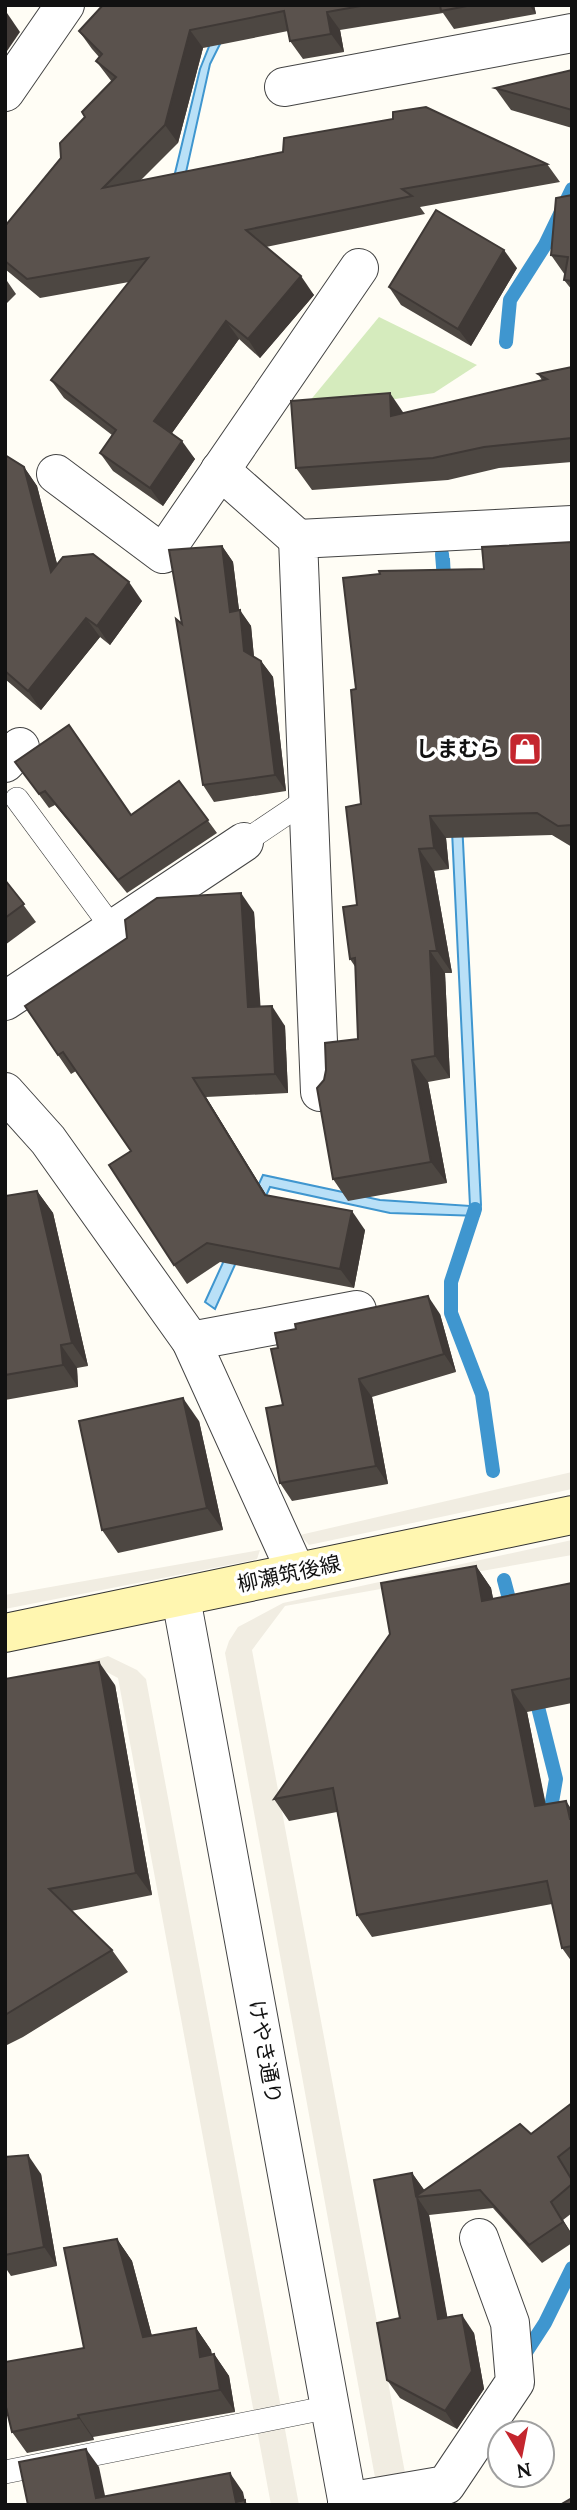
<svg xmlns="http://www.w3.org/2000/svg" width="577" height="2510" font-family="Lora,'Noto Sans JP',serif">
<rect width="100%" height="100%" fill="#fffdf5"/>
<polygon fill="#d5ebbd" points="379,317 477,365 434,393 299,414"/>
<g fill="#f1ede2">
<polygon points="572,1472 572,1489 309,1545 300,1535"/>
<polygon points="572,1540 572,1555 285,1606 252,1650 411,2505 380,2505 225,1653 229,1641 238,1627 283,1603"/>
<polygon points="260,1550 257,1559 244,1562 5,1609 5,1595"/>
<polygon points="108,1656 137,1670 146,1679 299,2505 271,2505 118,1678 103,1670 5,1687 5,1678 74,1666"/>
</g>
<g fill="#b9e0f7" stroke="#3f96cf" stroke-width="2">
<polygon points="231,22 210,64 181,195 169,198 200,69 212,39"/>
<polygon points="449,559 481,1205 479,1216 390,1213 270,1187 215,1309 205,1302 263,1175 380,1200 470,1206 439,560"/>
</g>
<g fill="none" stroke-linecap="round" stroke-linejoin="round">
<g stroke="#3f96cf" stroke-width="14">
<polyline points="506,342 510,300 545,245 572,189"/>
<polyline points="442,554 444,579"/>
<polyline points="475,1209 451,1282 451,1313 482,1394 493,1471"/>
<polyline points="504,1580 513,1614"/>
<polyline points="534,1691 556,1779 552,1802 554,1821"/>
<polyline points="521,2360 545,2323 572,2268"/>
</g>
<defs>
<g id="service">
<polyline points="17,799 113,929"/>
<polyline points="244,842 308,799"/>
<polyline points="5,2472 330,2407"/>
</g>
<g id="minor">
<polyline points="284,87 572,33"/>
<polyline points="5,92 65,5"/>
<polyline points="220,470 298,539"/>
<polyline points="56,474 163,554 359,268"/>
<polyline points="5,763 20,747"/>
<polyline points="5,1001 244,842"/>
<polyline points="5,1092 48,1140 191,1341 296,1572"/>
<polyline points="320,1092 298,539 572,525"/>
<polyline points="191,1341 357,1310"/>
<polyline points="347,2502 446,2485 515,2382 510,2323 479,2238"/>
</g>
<polyline id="tertiary" points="181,1598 348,2505"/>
<polyline id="secondary" points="5,1633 572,1515"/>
</defs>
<use href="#service" stroke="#444" stroke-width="24"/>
<use href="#minor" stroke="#444" stroke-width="40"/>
<use href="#tertiary" stroke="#444" stroke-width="40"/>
<use href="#secondary" stroke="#333" stroke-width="40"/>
<use href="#service" stroke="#fff" stroke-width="23"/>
<use href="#minor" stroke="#fff" stroke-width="38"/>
<use href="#tertiary" stroke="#fff" stroke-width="38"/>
<use href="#secondary" stroke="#fff6b0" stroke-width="38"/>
</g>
<g fill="#4d4742">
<polygon points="103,5 534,5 536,14 454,29 443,13 340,30 344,52 303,59 290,41 288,31 203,48 178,143 141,180 547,164 560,182 420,207 425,214 266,247 314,295 260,358 239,339 172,433 195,459 163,506 113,471 100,453 112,435 64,398 51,380 129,282 40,298 5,269 5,226 61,158 85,117 112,82 96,61 99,57 92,49 79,31"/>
<polygon points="572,70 572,128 511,110 495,88"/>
<polygon points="572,195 572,290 564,280 565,275 551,255"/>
<polygon points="517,268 471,346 401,305 389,287"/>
<polygon points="5,278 16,294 5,305"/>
<polygon points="572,367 572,462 499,468 448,480 312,490 296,468 404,413 542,380 538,374"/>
<polygon points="5,455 24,467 37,486 57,564 142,601 110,645 100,637 41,710 5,679"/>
<polygon points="572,542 572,847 552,835 446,838 449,869 434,871 452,973 445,973 450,1078 428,1082 447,1183 348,1201 333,1179 358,1039 356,968 350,959 357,905 361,804 356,689 484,569"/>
<polygon points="222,546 233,562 239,610 251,626 254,657 261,661 273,677 286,791 214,802 203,785 182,624"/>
<polygon points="15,762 132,815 179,781 217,833 127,893 55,805 49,808"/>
<polygon points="5,880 36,922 5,945"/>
<polygon points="254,912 260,1007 285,1026 288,1093 206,1097 266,1195 365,1230 354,1288 220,1262 187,1284 174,1265 131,1151 76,1071 71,1074 58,1055"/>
<polygon points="37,1191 53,1213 88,1366 77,1368 78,1387 5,1400 5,1196"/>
<polygon points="440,1314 456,1372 372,1397 388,1484 292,1501 280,1483 283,1405"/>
<polygon points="199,1421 223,1530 118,1553 102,1530"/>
<polygon points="476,1566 491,1588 493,1599 572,1583 572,1703 527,1712 546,1805 572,1810 572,1962 562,1948 552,1904 372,1937 357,1915 337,1812 289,1821 274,1799"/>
<polygon points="5,1679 115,1685 152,1895 71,1911 112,1950 128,1972 23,2037 5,2046"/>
<polygon points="572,2103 572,2174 571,2175 572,2177 572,2213 563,2220 572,2234 572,2243 542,2263 493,2208 429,2215 447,2318 474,2333 484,2389 457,2429 400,2398 387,2380 400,2318 412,2173 424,2190 531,2134"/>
<polygon points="5,2157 41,2174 57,2266 11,2276 5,2267"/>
<polygon points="117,2239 132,2261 152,2336 196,2328 211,2350 212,2355 214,2354 229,2376 235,2412 93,2437 94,2440 27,2453 12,2432 84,2348"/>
</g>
<g fill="#3f3936">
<polygon points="529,5 534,5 536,14"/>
<polygon points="327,12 340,30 344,52 331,34"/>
<polygon points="7,13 20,32 5,54 5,15"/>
<polygon points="190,30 203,48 178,143 165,125"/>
<polygon points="504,250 517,268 471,346 458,329"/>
<polygon points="301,276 314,295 260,358 248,339"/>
<polygon points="226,321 239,339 167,440 154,421"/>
<polygon points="390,393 405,415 391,416"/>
<polygon points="182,441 195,459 163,506 150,488"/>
<polygon points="24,467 37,486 64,591 51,572"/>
<polygon points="222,546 233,562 241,626 240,610 251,626 255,668 244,651 230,612"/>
<polygon points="129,582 142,601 110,645 97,626"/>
<polygon points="86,618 100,637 41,710 28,691"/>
<polygon points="261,661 273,677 286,791 275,775"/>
<polygon points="430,816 446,838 449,869 434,848"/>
<polygon points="419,849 434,871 452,973 437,951"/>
<polygon points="241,893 254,912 262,1027 248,1007"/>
<polygon points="430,951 445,973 450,1078 435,1056"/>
<polygon points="272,1006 285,1026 288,1093 275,1074"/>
<polygon points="412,1060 428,1082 447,1183 431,1162"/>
<polygon points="193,1078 206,1097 278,1214 265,1195"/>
<polygon points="37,1191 53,1213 88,1366 72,1343"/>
<polygon points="352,1211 365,1230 354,1288 340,1269"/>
<polygon points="428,1296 440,1314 456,1372 444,1354"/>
<polygon points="61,1345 77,1368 78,1387 63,1365"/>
<polygon points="359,1379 372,1397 388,1484 376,1466"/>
<polygon points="183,1398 199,1421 223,1530 207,1508"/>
<polygon points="476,1566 491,1588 498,1623 482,1601"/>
<polygon points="99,1662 115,1685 152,1895 136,1873"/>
<polygon points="512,1690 527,1712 550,1828 535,1806"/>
<polygon points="566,1801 572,1810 572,1822 570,1819"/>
<polygon points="28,2155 41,2174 57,2266 44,2247"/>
<polygon points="412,2173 425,2191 416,2196"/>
<polygon points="417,2197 429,2215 451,2337 438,2319"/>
<polygon points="551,2202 563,2220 572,2235 563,2222"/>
<polygon points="117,2239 132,2261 158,2359 143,2337"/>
<polygon points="462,2315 474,2333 484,2389 457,2429 445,2411"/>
<polygon points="196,2328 211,2350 215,2379 200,2357"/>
<polygon points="214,2354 229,2376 235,2412 220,2390"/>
<polygon points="78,2415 93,2437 94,2440 79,2418"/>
<polygon points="86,2449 99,2467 107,2505 96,2498"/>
<polygon points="230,2473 243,2492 245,2501 248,2505 238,2505 236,2502"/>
</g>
<g fill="#5a524d" stroke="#3f3936" stroke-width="2">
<polygon points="103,5 366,5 327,12 331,34 290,41 284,11 190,30 165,125 103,188 283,152 284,138 393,119 393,112 426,107 547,164 402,189 412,196 246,230 301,276 248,339 226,321 154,421 182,441 150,488 100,453 116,430 51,380 148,258 27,279 5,261 5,226 61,158 60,143 85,117 82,112 116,77 96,61 102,54 79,31"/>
<polygon points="440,5 472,5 441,11"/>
<polygon points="572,70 572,110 495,88"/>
<polygon points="572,195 572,281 564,280 568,257 551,255 556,198"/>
<polygon points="436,210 504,250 458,329 389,287"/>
<polygon points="572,367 572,438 484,447 433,458 296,468 291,401 390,393 391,416 547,379 538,374"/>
<polygon points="5,455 24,467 51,572 63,557 93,554 129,582 97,626 86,618 28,691 5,671"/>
<polygon points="572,542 572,825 558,826 537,813 430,816 434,848 419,849 437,951 430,951 435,1056 412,1060 431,1162 333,1179 317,1088 324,1080 326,1070 325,1043 358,1039 355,958 350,959 343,907 357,905 346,807 361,804 351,690 356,689 343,578 380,574 379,571 484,569 482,547"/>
<polygon points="222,546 230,612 240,610 244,651 261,661 275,775 203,785 176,619 182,624 169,550"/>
<polygon points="69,725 131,815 179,781 208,820 118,880 45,791 39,794 15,762"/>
<polygon points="5,880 24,904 5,918"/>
<polygon points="241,893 248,1007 272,1006 275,1074 193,1078 265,1195 352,1211 340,1269 207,1243 174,1265 109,1165 131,1151 63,1052 58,1055 25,1006 127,938 125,920 157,898"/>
<polygon points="37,1191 72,1343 61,1345 63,1365 5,1375 5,1196"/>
<polygon points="428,1296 444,1354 359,1379 376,1466 280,1483 266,1408 283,1405 271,1349 278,1348 275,1333 296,1329 295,1324"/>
<polygon points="183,1398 207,1508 102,1530 79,1421"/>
<polygon points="476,1566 482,1601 572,1583 572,1678 512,1690 535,1806 566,1801 570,1819 572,1819 572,1946 562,1948 547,1881 357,1915 333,1788 274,1799 390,1634 381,1583"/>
<polygon points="99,1662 136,1873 49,1889 112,1950 5,2015 5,1679"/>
<polygon points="572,2103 572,2146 558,2157 572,2180 572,2184 551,2202 563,2222 529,2245 480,2190 417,2197 438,2319 462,2315 472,2371 445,2411 387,2380 377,2323 400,2318 374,2180 412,2173 416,2196 520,2124 531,2134"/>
<polygon points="28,2155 44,2247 5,2255 5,2157"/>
<polygon points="117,2239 143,2337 196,2328 200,2357 214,2354 220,2390 78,2415 79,2418 12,2432 5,2403 5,2362 84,2348 64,2248"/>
<polygon points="86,2449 96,2498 230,2473 236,2502 245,2500 245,2505 28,2505 19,2462"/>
<polygon points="572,2498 572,2505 560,2505"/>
</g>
<defs>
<symbol id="shop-square" viewBox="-11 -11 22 22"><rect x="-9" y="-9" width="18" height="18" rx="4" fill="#c4262e" stroke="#fff"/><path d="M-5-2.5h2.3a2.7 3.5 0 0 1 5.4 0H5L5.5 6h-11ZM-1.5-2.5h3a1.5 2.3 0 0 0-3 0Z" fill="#fff"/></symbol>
</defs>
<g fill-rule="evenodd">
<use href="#shop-square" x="506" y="730" width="38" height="38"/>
</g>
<g text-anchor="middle" stroke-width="7" stroke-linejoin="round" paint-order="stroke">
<g font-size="21" font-weight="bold" fill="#111" stroke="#fff" text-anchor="end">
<text x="500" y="756">しまむら</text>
</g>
<g font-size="21" fill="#111" stroke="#fff">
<text transform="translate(289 1574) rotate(-12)" y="7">柳瀬筑後線</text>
<text transform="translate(265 2052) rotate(80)" y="7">けやき通り</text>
</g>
</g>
<rect width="577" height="2510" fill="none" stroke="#111111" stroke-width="14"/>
<g transform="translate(521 2454) rotate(170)"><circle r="33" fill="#ffffff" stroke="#a0a0a0" stroke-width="2"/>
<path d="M0-5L12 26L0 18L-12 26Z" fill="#c4262e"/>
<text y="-10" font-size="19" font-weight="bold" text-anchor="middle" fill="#111111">N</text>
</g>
</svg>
